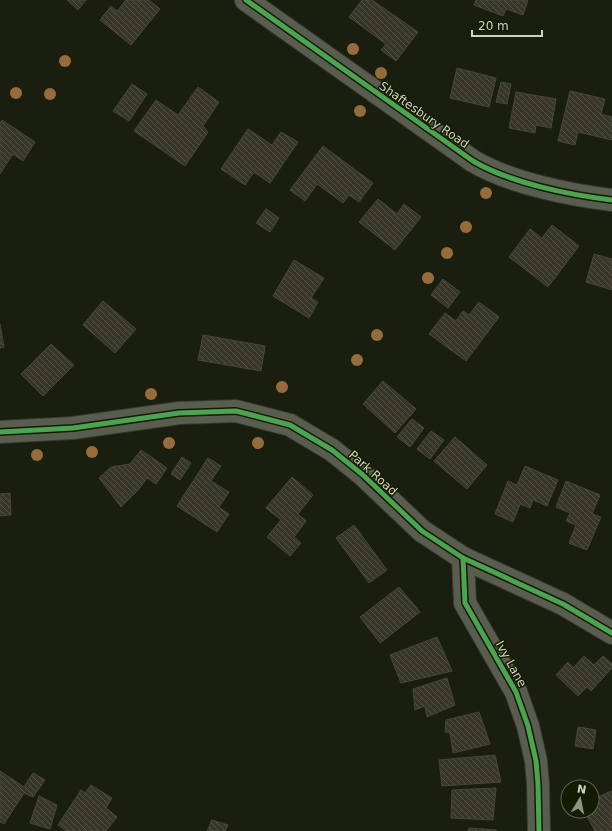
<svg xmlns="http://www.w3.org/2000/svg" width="612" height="831" font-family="'DejaVu Sans',sans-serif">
<defs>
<pattern id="building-back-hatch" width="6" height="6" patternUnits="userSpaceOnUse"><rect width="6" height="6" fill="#373629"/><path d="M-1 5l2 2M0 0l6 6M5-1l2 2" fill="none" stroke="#535246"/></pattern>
</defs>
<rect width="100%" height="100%" fill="#1a1e0e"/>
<g fill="url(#building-back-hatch)" stroke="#474639">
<polygon points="67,0 86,0 78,10"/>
<polygon points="126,0 149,0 160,9 131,45 100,20 111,6 117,11"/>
<polygon points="362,0 372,0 418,32 396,61 381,50 386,44 349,17"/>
<polygon points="476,0 528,0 523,15 506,9 503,16 474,5"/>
<polygon points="457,68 496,78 489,107 450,98"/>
<polygon points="501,82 511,84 507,104 496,102"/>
<polygon points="132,84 147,94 129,121 113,111"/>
<polygon points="198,87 219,102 203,126 208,132 185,166 134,131 156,100 178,115"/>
<polygon points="570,91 605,99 601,114 612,117 612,140 578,132 575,145 558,141"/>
<polygon points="516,92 556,99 551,128 536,125 535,133 509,128"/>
<polygon points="2,120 35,142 23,161 13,154 0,174 0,123"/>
<polygon points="248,129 272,145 281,132 298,142 270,183 254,172 245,185 221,169"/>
<polygon points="323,146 373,183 359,202 349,195 343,203 317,184 305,201 290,190"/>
<polygon points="378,199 397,214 404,204 421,217 395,250 359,222"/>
<polygon points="266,209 279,218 270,232 256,223"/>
<polygon points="552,225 579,246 548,287 509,257 530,229 542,238"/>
<polygon points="594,254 612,259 612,290 586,282"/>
<polygon points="294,260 324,278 311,298 318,302 309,318 273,296"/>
<polygon points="443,279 460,292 448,308 431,295"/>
<polygon points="103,301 136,329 115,353 83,325"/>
<polygon points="479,302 499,317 466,361 429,334 445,313 456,321 463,311 469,315"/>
<polygon points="0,324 4,347 0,348"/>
<polygon points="203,335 265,346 261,371 198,360"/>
<polygon points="51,344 74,365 43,396 21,374"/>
<polygon points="383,381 416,409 395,433 363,404"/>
<polygon points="412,419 424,428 410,447 397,437"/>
<polygon points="431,431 444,440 430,459 417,449"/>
<polygon points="455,437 487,465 467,489 434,461"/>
<polygon points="141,450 167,468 156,484 147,478 139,489 121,507 99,478 111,467 130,464"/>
<polygon points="182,457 191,463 180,480 171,474"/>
<polygon points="208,458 221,466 211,481 229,492 219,507 229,514 217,532 177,506"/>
<polygon points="525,466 558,480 547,506 533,500 530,508 520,504 513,522 495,514 508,481 517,485"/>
<polygon points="292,477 313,495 298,514 306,521 294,537 301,543 290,556 267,537 281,520 266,508"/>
<polygon points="566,481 600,495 592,514 601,517 587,550 569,543 576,525 566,521 570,513 556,507"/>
<polygon points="10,493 11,515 0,516 0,494"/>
<polygon points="354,525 387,570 369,583 336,538"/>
<polygon points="399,587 420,612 380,643 360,617"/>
<polygon points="437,637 452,671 401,683 390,655"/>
<polygon points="584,656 594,665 603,656 612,664 612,668 591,691 587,687 578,696 556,675 568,662 573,668"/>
<polygon points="447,678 455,705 427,717 425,706 415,710 413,689"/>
<polygon points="479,712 490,744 453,753 450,733 445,732 446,720"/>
<polygon points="578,727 596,730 593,749 575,746"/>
<polygon points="495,755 501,782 442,786 439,760"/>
<polygon points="0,771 24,787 33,773 45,780 33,797 24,793 4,824 0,822"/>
<polygon points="91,785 112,798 106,808 117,817 106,831 66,831 58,825 81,790 85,793"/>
<polygon points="496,788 493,820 451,818 452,790"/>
<polygon points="611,791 612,793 612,830 609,831 595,831 584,811 592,811 592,800"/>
<polygon points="39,796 57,805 50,829 30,823"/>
<polygon points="212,820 228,825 225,831 207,831"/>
<polygon points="469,828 496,830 496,831 468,831"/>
</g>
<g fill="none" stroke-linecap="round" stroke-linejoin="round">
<defs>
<g id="street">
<path d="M246,0l227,161c37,22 97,34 139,39"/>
<polyline points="0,432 73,428 179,413 236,411 290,425 332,450 363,475 422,531 463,558 563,604 612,633"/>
<polyline points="463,558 465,603 516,692 528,726 536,761 538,784 539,831"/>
</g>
</defs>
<use href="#street" stroke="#36392d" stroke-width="24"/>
<use href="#street" stroke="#595d50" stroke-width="22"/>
<defs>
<g id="cycleway">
<path d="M246,0l227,161c37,22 97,34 139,39"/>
<polyline points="0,432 73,428 179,413 236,411 290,425 332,450 363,475 422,531 463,558 563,604 612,633"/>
<polyline points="463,558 465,603 516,692 528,726 536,761 538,784 539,831"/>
</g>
</defs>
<use href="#cycleway" stroke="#141b01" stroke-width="8"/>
<use href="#cycleway" stroke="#4ca352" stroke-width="5"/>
</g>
<g fill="#966c3c">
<circle cx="353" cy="49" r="6"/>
<circle cx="65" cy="61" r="6"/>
<circle cx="381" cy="73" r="6"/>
<circle cx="16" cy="93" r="6"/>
<circle cx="50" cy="94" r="6"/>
<circle cx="360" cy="111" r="6"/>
<circle cx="486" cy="193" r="6"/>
<circle cx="466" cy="227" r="6"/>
<circle cx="447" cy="253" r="6"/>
<circle cx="428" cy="278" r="6"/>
<circle cx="377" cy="335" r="6"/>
<circle cx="357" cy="360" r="6"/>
<circle cx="282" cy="387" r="6"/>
<circle cx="151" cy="394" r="6"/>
<circle cx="169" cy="443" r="6"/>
<circle cx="258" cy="443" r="6"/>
<circle cx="92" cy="452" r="6"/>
<circle cx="37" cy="455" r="6"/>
</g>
<g text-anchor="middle" stroke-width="3" stroke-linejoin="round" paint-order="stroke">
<g font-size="12" fill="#ced4c3" stroke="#141b01">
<text transform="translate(424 115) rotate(35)" y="4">Shaftesbury Road</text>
<text transform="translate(373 473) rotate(42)" y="4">Park Road</text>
<text transform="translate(511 664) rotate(61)" y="4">Ivy Lane</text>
</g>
</g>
<g transform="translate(580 799) rotate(10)"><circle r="19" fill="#141b01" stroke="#5e654f"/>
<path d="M0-3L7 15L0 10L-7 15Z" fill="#8f9484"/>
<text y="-6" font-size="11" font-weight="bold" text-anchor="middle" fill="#ced4c3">N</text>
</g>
<path d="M472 30v6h70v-6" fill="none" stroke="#ced4c3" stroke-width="2"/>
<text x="478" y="30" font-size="12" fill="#ced4c3" stroke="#141b01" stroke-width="3" paint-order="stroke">20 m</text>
</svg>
